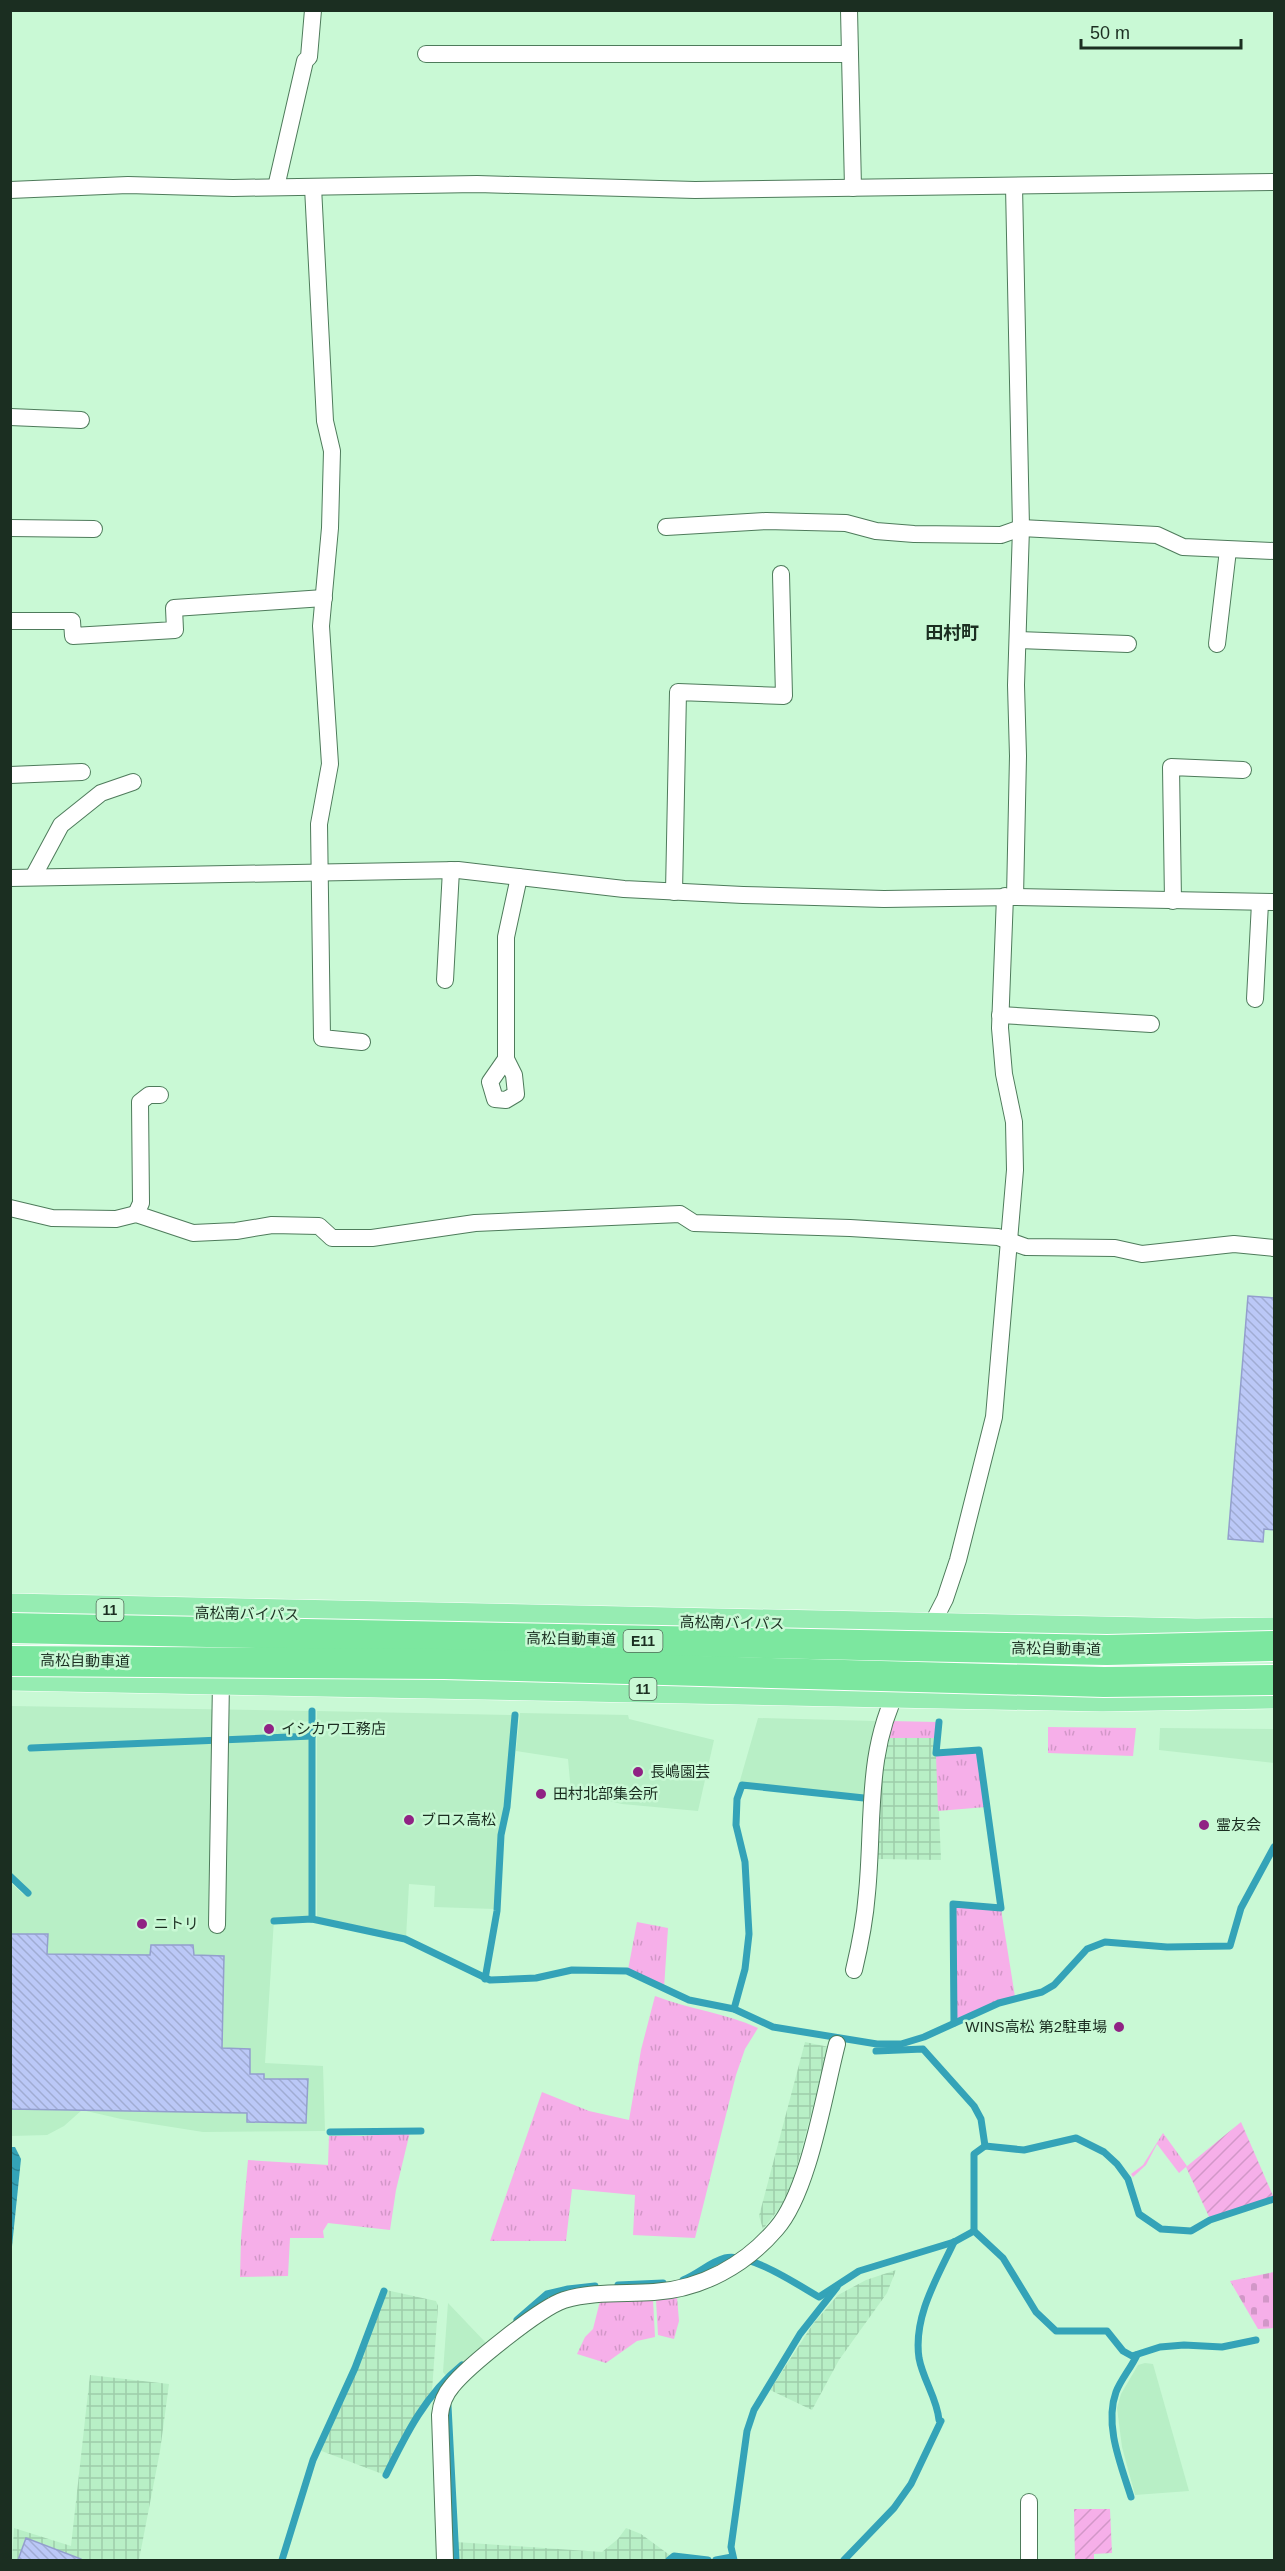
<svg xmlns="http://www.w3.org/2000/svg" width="1285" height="2571" font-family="Helvetica,'Noto Sans JP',sans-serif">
<defs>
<pattern id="industrial-grid" width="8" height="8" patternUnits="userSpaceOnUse" patternTransform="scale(1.5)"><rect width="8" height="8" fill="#b8efc6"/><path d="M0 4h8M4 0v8" fill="none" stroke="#9ecdaa"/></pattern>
<pattern id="grass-tufts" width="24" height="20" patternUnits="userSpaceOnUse" patternTransform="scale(1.5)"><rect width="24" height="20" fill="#f6afe9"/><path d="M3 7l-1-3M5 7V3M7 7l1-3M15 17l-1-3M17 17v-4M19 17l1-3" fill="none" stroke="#d297c8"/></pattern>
<pattern id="cemetery-stones" width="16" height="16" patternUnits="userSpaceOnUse" patternTransform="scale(1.5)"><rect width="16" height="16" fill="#f6afe9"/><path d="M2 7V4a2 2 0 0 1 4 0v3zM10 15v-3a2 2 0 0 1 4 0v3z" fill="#d297c8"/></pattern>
<pattern id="garden-furrows" width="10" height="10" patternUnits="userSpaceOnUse" patternTransform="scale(1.5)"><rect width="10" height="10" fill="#f6afe9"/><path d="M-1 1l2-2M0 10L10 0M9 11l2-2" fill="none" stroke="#d297c8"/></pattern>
<pattern id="water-waves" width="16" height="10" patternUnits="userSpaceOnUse" patternTransform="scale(1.5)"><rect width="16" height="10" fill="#34a3b8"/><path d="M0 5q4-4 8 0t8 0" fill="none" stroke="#2b8595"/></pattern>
<pattern id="building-back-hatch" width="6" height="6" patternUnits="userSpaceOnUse" patternTransform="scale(1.5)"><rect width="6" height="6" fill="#bbc8f7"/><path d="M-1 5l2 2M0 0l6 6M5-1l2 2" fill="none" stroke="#a0acd3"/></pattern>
</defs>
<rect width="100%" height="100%" fill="#c9f9d5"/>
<g fill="#b8efc6" fill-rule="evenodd">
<path d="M11,1706l299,5v10l-14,2v12l-54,1 -1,3 69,-2 1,181 -37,1 -9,144 58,3 2,65 -122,1 -82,-13 -39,-9 -18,16 -17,9 -36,1 -1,-254 13,12 5,-4 -17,-16zM165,1739v3l-134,7 1,-3z"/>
<polygon points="317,1711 514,1715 505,1806 499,1834 495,1909 434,1907 435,1886 409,1884 406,1938 317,1918"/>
<polygon points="520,1713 628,1715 629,1719 714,1740 698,1811 622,1804 571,1792 568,1759 516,1751"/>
<polygon points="758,1718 875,1721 863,1797 739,1784"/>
<polygon points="1160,1728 1274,1729 1274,1763 1159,1750"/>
<polygon points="448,2303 486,2343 446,2376 443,2372"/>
<polygon points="1145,2363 1153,2364 1189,2491 1135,2495 1122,2447 1117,2408 1121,2394 1138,2365"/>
</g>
<g fill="url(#industrial-grid)">
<polygon points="887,1738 936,1738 941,1860 877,1859 876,1824"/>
<polygon points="805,2042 829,2047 789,2196 763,2229 759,2216"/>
<polygon points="896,2270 887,2293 839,2360 812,2410 770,2390 813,2324 838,2295 866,2280"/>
<polygon points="386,2290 436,2301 438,2306 432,2391 403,2437 385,2475 319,2450"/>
<polygon points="90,2375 169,2384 160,2451 139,2560 12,2560 14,2528 71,2546"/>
<polygon points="626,2528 641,2534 671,2556 668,2560 457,2560 456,2542 602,2552 618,2539"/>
</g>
<g fill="url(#grass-tufts)">
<polygon points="890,1721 937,1722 936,1738 887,1738"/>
<polygon points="1048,1727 1136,1728 1133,1756 1048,1753"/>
<polygon points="978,1751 986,1807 938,1811 936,1755"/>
<polygon points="956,1904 1001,1909 1015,1997 955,2021 952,1909"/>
<polygon points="637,1922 668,1928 664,1988 628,1970"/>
<path d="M655,1996c34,13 70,17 103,32l-13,21 -9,26 -41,163 -62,-3 2,-40 -63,-6 -6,52h-76l52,-149 47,19 40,9 12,-70z"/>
<polygon points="410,2132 396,2190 390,2230 328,2223 323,2231 324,2238 290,2238 288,2276 240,2277 241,2238 248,2160 328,2165 329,2136 363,2136"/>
<polygon points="1163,2133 1187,2166 1179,2173 1157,2144 1146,2165 1133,2177 1131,2174 1143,2165"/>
<polygon points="677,2297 679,2321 674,2339 658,2335 656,2300"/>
<polygon points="653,2300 655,2337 637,2341 606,2363 577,2354 585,2337 593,2329 600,2301"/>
</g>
<polygon fill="url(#cemetery-stones)" points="1274,2272 1274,2328 1258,2329 1230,2281"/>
<g fill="url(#garden-furrows)">
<polygon points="1241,2122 1274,2198 1210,2219 1186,2167"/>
<polygon points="1074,2509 1110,2509 1112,2553 1094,2554 1094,2560 1075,2560"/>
</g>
<polygon fill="url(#water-waves)" points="11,2147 15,2147 21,2159 11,2256"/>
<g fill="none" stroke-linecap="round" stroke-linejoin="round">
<g stroke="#34a3b8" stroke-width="7">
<polyline points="312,1711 312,1919"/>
<polyline points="939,1722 936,1753 979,1750 1001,1908 953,1904 954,2023"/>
<polyline points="31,1748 312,1736"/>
<polyline points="10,1876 28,1893"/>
<polyline points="274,1921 312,1919 405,1939 490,1980 536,1978 572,1970 627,1971 689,2000 734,2009 773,2027 877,2044 901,2044 924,2037 999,2003 1042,1992 1054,1985 1087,1949 1105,1942 1167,1947 1230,1946 1241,1908 1274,1847"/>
<polyline points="485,1979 497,1911 501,1835 507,1807 515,1715"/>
<polyline points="734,2009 745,1969 749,1934 745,1862 736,1825 737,1799 742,1785 864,1798"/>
<polyline points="876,2051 923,2049 974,2106 981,2119 985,2146"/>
<polyline points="330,2132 421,2131"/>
<polyline points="974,2231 974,2154 985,2146 1024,2150 1076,2138 1104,2152 1117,2164 1128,2179 1139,2214 1161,2229 1191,2231 1210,2220 1274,2199"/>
<path d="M683,2280c15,-6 27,-18 42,-22 24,-6 73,27 94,39l40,-26 95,-29 20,-11 29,27 33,54 20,19h51l16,20 9,5 28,-9 24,-2 38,2 34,-7"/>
<polyline points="618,2285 663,2283"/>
<polyline points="517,2320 547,2294 568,2289 595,2286"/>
<polyline points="448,2406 456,2560"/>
<path d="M386,2475c20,-41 40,-81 76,-110"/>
<path d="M1131,2497c-10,-32 -27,-72 -15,-105 5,-13 15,-24 21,-37"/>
<polyline points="282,2560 313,2460 355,2368 384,2291"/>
<polyline points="669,2560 674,2556 708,2560"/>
<polyline points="716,2560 732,2557"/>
<polyline points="734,2560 731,2547 747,2431 754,2410 800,2334 837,2287"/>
<path d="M844,2560l50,-52 17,-24 30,-63 -2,-1c-2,-22 -16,-40 -20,-62 -6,-41 18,-80 35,-116"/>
</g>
</g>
<g fill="url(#building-back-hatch)" stroke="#939fcd" stroke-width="1.5">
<polygon points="1248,1296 1275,1298 1275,1530 1264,1529 1263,1542 1228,1539"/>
<polygon points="10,1934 48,1934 47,1954 150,1955 151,1945 193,1945 194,1955 224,1956 222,2048 250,2049 250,2074 264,2074 264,2079 308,2079 306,2123 247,2122 247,2113 10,2109"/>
<polygon points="26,2538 81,2559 81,2560 18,2560"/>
</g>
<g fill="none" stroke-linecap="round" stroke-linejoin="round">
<defs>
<g id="minor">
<polyline points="849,10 853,188"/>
<polyline points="426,54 850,54"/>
<polyline points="1014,186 1021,528 1016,685 1018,756 1015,897"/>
<polyline points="276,187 305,61 309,57 313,10"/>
<polyline points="313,187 325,421 332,451 330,528 321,626 330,764 319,824 322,1038 362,1042"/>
<polyline points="10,190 128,185 233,188 477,184 695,190 1274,182"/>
<polyline points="10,417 81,420"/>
<polyline points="666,527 766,521 846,523 876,531 914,534 1001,535 1021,528 1157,535 1183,547 1274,551"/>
<polyline points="10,528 94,529"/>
<polyline points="10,621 72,621 73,636 175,630 174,608 324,598"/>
<polyline points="1018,640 1128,644"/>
<polyline points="1217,644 1228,550"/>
<polyline points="10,775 82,772"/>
<polyline points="33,877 61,825 101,793 133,782"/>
<polyline points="10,878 458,870 624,889 743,895 884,899 1015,897 1274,902"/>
<polyline points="674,892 678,692 784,696 781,574"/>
<polyline points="1173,901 1171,767 1243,770"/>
<polyline points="445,980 451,870"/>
<polyline points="1255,999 1260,903"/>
<polyline points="1000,1015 1151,1024"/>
<polyline points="506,1059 490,1082 495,1099 506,1100 516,1094 514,1075 506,1059 506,937 519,877"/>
<polyline points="10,1208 52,1218 116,1219 136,1214 193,1233 236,1231 272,1225 319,1226 332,1238 372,1238 475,1223 680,1214 694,1223 850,1228 998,1237 1026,1247 1115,1248 1142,1254 1234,1244 1274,1248"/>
<polyline points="136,1214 141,1203 140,1102 149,1095 160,1095"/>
<polyline points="928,1632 945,1599 958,1560 994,1417 1015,1170 1014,1122 1004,1074 1000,1028 1005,896"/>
<polyline points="217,1925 221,1681"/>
<path d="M854,1970c6,-25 11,-51 13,-77 7,-70 -2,-142 32,-206"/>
<path d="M445,2560l-5,-145c1,-10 5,-21 12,-29 16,-20 88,-78 112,-86 29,-9 60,-6 90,-8 48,-3 91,-27 122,-63 33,-37 48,-135 61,-185"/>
<polyline points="1029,2560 1029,2502"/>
</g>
<g id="trunk">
<polyline points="10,1607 1196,1632 1274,1631"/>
<polyline points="10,1677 1102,1698 1274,1695"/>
</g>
</defs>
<use href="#minor" stroke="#4e7b5b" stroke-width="18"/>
<use href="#trunk" stroke="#fff" stroke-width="28"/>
<use href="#minor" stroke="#fff" stroke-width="16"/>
<use href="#trunk" stroke="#96ecb2" stroke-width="27"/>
<defs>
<g id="motorway-bridge">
<polyline points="10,1628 1107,1650 1274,1646"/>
<polyline points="10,1661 444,1664 1104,1682 1274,1680"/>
</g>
</defs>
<use href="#motorway-bridge" stroke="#fff" stroke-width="32" stroke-linecap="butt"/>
<use href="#motorway-bridge" stroke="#7ce79f" stroke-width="30"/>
</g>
<g fill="#902284" stroke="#c9f9d5" stroke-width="2">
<circle cx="269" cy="1729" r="6"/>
<circle cx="638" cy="1772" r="6"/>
<circle cx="541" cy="1794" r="6"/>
<circle cx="409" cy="1820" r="6"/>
<circle cx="1204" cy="1825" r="6"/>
<circle cx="142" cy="1924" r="6"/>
<circle cx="1119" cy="2027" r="6"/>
</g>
<g text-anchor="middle" stroke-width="5" stroke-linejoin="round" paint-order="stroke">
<g fill="#c9f9d5" stroke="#4f6b57" stroke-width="1.5">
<rect x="96.5" y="1599" width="27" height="22" rx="4.5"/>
<rect x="623.5" y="1630" width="39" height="22" rx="4.5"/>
<rect x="629.5" y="1678" width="27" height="22" rx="4.5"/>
</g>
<g font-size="14" font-weight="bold" fill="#1b2e21">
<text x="110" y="1615">11</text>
<text x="643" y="1646">E11</text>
<text x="643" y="1694">11</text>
</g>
<g font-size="15" fill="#1b2e21" stroke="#c9f9d5">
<text transform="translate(247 1614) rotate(1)" y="5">高松南バイパス</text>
<text transform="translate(732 1623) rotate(1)" y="5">高松南バイパス</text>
<text transform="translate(571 1639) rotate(1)" y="5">高松自動車道</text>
<text transform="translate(1056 1649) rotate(1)" y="5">高松自動車道</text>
<text transform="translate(85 1661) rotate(1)" y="5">高松自動車道</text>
</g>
<g font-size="15" fill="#1b2e21" stroke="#c9f9d5" text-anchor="start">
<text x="281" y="1734">イシカワ工務店</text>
<text x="650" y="1777">長嶋園芸</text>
<text x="553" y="1799">田村北部集会所</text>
<text x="421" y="1825">ブロス高松</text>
<text x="1216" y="1830">霊友会</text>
<text x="154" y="1929">ニトリ</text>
<text x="1107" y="2032" text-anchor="end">WINS高松 第2駐車場</text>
</g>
<g font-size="18" font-weight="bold" fill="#1b2e21" stroke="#c9f9d5">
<text x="952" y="639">田村町</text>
</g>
</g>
<rect width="1285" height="2571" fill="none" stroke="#1b2e21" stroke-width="24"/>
<path d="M1081 39v9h160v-9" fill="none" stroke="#1b2e21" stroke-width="3"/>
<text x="1090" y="39" font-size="18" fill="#1b2e21" stroke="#c9f9d5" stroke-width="4.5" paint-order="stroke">50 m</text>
</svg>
